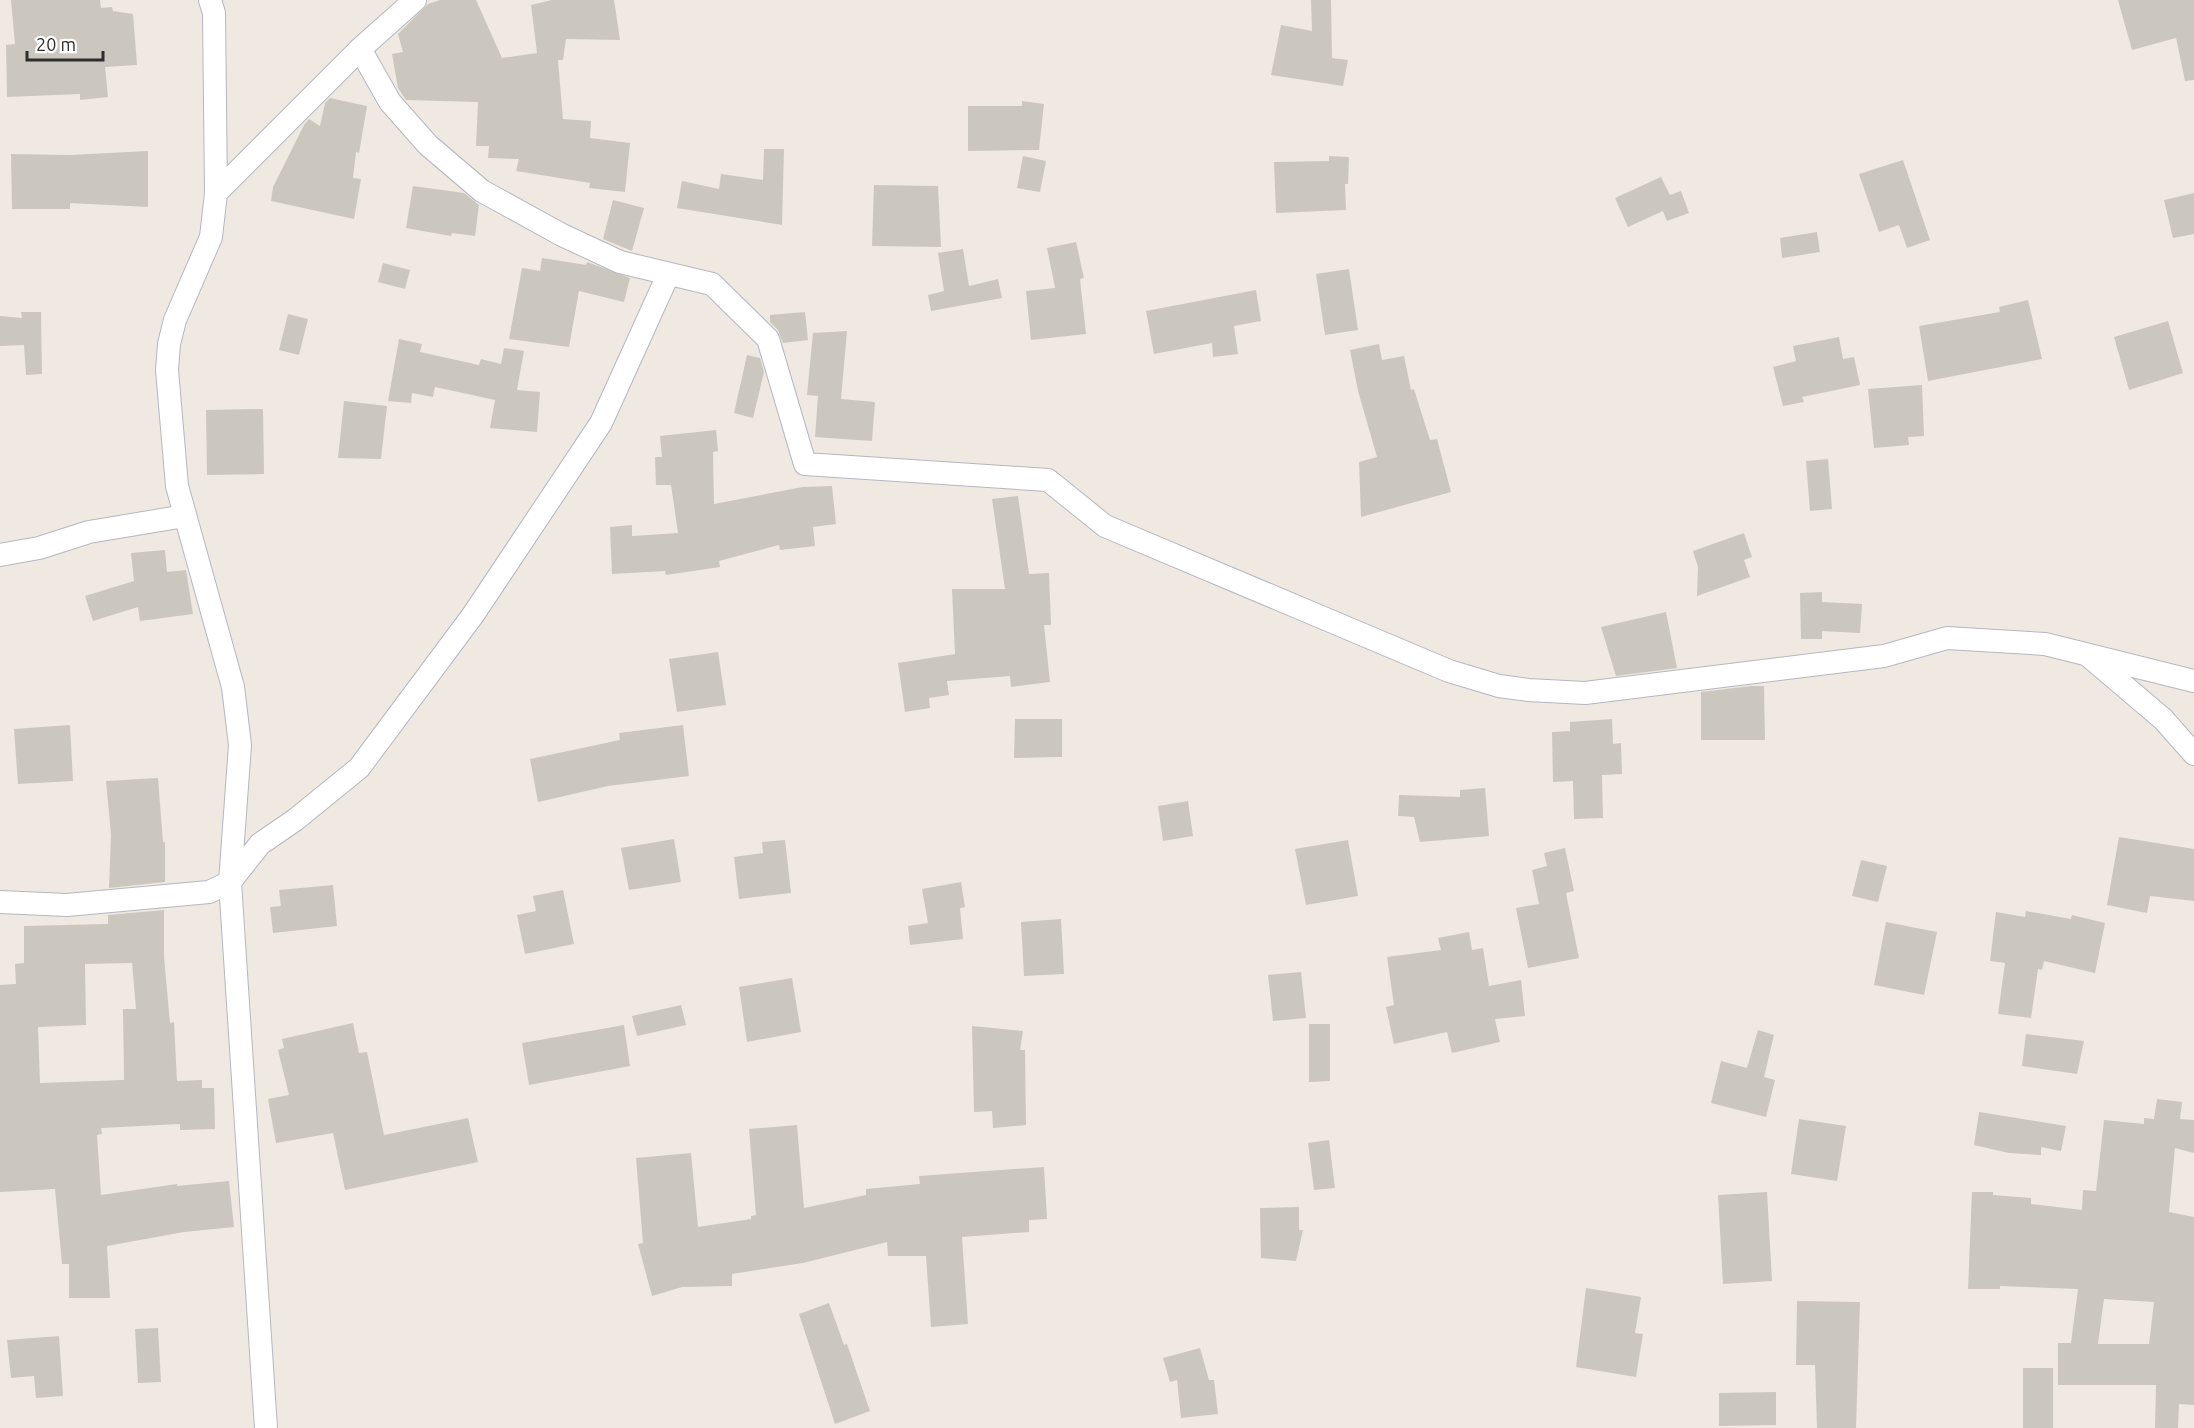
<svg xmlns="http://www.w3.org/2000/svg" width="2194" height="1428" font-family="Ubuntu,sans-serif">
<rect width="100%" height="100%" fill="#efe9e1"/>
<g fill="#cbc7bf" fill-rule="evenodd">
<polygon points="11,0 100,0 101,8 112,7 113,11 133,14 137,65 105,67 108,97 80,100 80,94 7,97 6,45 15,44"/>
<polygon points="440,0 476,0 502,58 537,53 531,5 552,0 614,0 620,40 566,39 563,60 558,60 563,119 591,121 590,138 630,143 625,192 589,188 590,183 516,171 519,159 488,158 489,146 476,146 478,102 406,100 398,88 392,54 403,52 398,34 428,4"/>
<polygon points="1311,0 1331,0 1332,58 1348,60 1343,86 1271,75 1281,25 1312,31"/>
<polygon points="2118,0 2194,0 2194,80 2185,81 2176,38 2132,50"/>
<polygon points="330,98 367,106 359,153 356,152 353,178 361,179 354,219 271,201 273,187 304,125 309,119 320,126 325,103"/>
<polygon points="1022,101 1044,104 1039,150 968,151 968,106 1022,106"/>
<polygon points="764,149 784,149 782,225 677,208 682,181 719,189 721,174 763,180"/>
<polygon points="148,151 148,207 70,203 70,209 12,209 11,154 70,155"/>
<polygon points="1023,156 1046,161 1040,192 1017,188"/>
<polygon points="1329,156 1349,157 1348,184 1345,184 1346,210 1276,213 1274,162 1329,161"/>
<polygon points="1903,160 1930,240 1907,248 1899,225 1879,232 1859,174"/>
<polygon points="1661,177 1670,195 1681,191 1689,213 1667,221 1663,211 1628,227 1615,198"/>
<polygon points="874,185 938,186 941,247 872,246"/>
<polygon points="413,186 464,193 479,205 475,236 452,233 451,236 406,228"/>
<polygon points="2194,193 2194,234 2173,238 2164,200"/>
<polygon points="613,200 644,208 632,251 603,239"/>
<polygon points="1817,232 1820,252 1782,258 1780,238"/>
<polygon points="1076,242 1084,278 1080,279 1086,334 1031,340 1026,291 1055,288 1047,248"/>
<polygon points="963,249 969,286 998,279 1002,298 931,311 928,295 944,291 938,253"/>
<polygon points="542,258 586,265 587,262 630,278 624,302 579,291 569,347 509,339 522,268 540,271"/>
<polygon points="383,263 410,270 405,289 378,282"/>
<polygon points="1349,269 1358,330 1325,335 1316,274"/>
<polygon points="1256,290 1261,321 1234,326 1238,354 1213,357 1212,343 1154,354 1146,311"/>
<polygon points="2028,300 2042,359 1928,381 1919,326 2000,312 1999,307"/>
<polygon points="21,312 41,312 42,374 26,375 24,345 0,346 0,316 22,318"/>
<polygon points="805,312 808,340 783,343 778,330 770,322 770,315"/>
<polygon points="288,314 308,319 299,355 279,350"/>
<polygon points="2168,321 2183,373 2129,390 2114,337"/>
<polygon points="847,331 841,399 875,402 872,441 815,437 818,396 807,395 813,333"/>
<polygon points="1839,337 1843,359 1854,357 1860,385 1802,397 1804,402 1783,406 1773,367 1796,361 1793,346"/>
<polygon points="399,339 422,344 420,352 479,365 481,359 501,364 504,348 524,351 517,390 540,392 537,432 490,428 495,400 435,387 433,397 412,393 411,403 388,401"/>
<polygon points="1379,344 1382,360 1404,356 1411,390 1414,389 1430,440 1437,439 1451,492 1361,517 1359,462 1377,457 1358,391 1350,350"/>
<polygon points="747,355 760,358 764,372 753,418 734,413"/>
<polygon points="1922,385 1924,436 1908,437 1909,445 1874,448 1868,389"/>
<polygon points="344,401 387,406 381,459 338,458"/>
<polygon points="263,409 264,474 207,475 206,410"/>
<polygon points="716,430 718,451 713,452 714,504 803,487 832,486 836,524 813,527 815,546 780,550 779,545 719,561 720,567 666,575 665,571 612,574 610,527 632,525 632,536 678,533 671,485 656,485 655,457 662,457 660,436"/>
<polygon points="1828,459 1832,509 1810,511 1806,461"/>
<polygon points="1018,496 1029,574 1049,573 1051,625 1044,625 1050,682 1011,687 1010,676 947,681 949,695 929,698 930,708 905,712 898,663 955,654 952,589 1005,589 992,499"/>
<polygon points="1744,533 1752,557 1744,560 1750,577 1697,596 1698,567 1693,551"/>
<polygon points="165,550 167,572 186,570 193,614 140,621 138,607 93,621 85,596 134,581 131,553"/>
<polygon points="1822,592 1822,602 1862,604 1860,633 1822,631 1822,639 1801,639 1800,593"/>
<polygon points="1666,612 1677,668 1616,676 1601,627"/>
<polygon points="718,652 726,705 677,712 669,659"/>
<polygon points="1751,686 1764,686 1765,740 1701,740 1701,692"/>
<polygon points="1015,719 1062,719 1062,757 1014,758"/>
<polygon points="1612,719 1613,744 1621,743 1622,774 1602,775 1603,818 1574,819 1573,781 1553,782 1552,732 1570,731 1570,722"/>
<polygon points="70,725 73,781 18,784 14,729"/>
<polygon points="683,725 689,776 608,786 538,802 530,759 620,740 619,733"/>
<polygon points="158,778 163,842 165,842 165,882 109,888 111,835 106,781"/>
<polygon points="1485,788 1489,836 1420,842 1414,817 1398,816 1399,795 1460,797 1460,790"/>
<polygon points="1188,801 1193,836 1163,841 1158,806"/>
<polygon points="2119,837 2194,849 2194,901 2150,896 2147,913 2107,905"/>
<polygon points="674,839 681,882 629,890 621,848"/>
<polygon points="785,840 791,893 739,899 734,857 763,853 762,842"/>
<polygon points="1348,840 1358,896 1306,905 1295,849"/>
<polygon points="1565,848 1574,891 1566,893 1579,958 1528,968 1516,908 1539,904 1532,870 1547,866 1544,853"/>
<polygon points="1861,860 1887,866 1878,902 1852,896"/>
<polygon points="961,882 965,907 960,908 963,939 910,945 908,926 928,923 922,889"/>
<polygon points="333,885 337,926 273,933 270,907 281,906 279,890"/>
<polygon points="563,890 574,944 525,954 517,915 536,911 533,896"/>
<path d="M164,910v47l6,66 4,-1 3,59 25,-1v8h12l1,41 -35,1v-6l-79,4 1,6 -5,1 4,60 76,-11v2l52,-5 5,46 -50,5 -77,14 3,52h-41v-34h-7l-7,-75 -55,3v-207l16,-1 -1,-20 9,-1v-37l84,-2v-9zM132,963l4,46h-13l1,71 -84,3 -2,-56 48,-2 -1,-61z"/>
<polygon points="2026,911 2071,919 2072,915 2105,923 2095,973 2044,961 2042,970 2038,969 2031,1018 1998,1014 2005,963 1990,961 1996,912 2025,917"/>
<polygon points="1061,919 1064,974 1024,976 1021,922"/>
<polygon points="1886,922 1937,932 1924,995 1874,985"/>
<polygon points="1469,932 1472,950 1483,948 1489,986 1521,980 1525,1016 1495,1019 1500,1042 1452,1053 1447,1032 1394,1044 1386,1007 1394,1005 1387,957 1441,950 1438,938"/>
<polygon points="1301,972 1306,1018 1273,1021 1268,975"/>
<polygon points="792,978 801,1032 747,1042 739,987"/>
<polygon points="681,1005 686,1025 637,1036 632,1016"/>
<polygon points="353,1023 359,1053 367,1052 384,1135 468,1118 478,1162 345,1190 333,1133 276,1143 268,1099 289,1095 278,1050 284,1048 282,1039"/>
<polygon points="1309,1024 1330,1024 1330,1081 1309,1082"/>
<polygon points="624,1025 630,1066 529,1085 522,1043"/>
<polygon points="972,1026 1023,1031 1020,1050 1025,1050 1026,1125 993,1128 992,1111 974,1112"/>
<polygon points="1758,1030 1774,1035 1764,1077 1775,1080 1766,1117 1711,1103 1721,1061 1747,1068"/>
<polygon points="2026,1034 2084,1041 2077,1074 2022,1066"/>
<path d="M2157,1099l25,3 -2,17 14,1v33l-19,-5 -6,64 25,5v188l-15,-1 -1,24h-23l1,-43h-98v-42h13l7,-54 -78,-3v3h-32l4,-97h21v3l38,3v6l51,6 1,-20 13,1 8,-71 40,4v-6l10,1zM2104,1299l50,3 -5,42h-51z"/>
<polygon points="1979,1112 2066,1126 2061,1151 2041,1147 2041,1155 2009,1153 1974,1145"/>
<polygon points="1799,1119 1846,1126 1837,1181 1791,1174"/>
<polygon points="797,1125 804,1208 866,1195 866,1189 920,1184 919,1176 1044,1167 1047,1219 1029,1220 1029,1232 962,1237 968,1324 931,1327 926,1256 888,1256 887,1242 803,1263 732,1274 732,1286 682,1287 652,1296 638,1244 643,1243 636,1158 691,1153 698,1227 751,1219 751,1216 756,1215 749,1129"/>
<polygon points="1329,1140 1335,1188 1314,1190 1308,1143"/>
<polygon points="1767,1192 1772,1281 1723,1284 1718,1195"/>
<polygon points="1299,1207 1299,1230 1303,1230 1296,1261 1261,1258 1260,1208"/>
<polygon points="1586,1288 1641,1297 1635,1333 1643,1334 1636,1377 1576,1367"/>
<polygon points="1797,1301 1860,1302 1856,1428 1817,1428 1815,1365 1796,1365"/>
<polygon points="829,1303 844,1345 847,1344 870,1411 835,1424 799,1314"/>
<polygon points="158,1328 161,1382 138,1383 135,1329"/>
<polygon points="59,1336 63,1396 36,1398 34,1376 11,1378 7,1340"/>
<polygon points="1200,1348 1209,1380 1214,1380 1218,1414 1181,1418 1177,1380 1170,1382 1163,1358"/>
<rect x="2023" y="1368" width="30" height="60"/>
<polygon points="1776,1392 1776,1425 1719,1426 1719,1393"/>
</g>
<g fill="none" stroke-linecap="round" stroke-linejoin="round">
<defs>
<g id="minor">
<polyline points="210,0 214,13 216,193"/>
<polyline points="360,49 390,102 428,145 482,191 562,235 620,262 712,284 768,339 805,464 1048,480 1105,526 1449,671 1499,686 1528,690 1585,693 1884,656 1947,638 2045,644 2194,681"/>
<polyline points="0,555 39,548 89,532 185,516"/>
<polyline points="2090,657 2163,719 2194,754"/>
<polyline points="0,902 67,905 209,892 230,882 260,844 295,820 359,768 473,615 601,423 668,275"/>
<polyline points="266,1428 230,882 240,745 233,687 177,486 167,370 169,344 175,320 211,237 216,193 360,49 415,0"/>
</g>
</defs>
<use href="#minor" stroke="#b4b7c1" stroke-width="24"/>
<use href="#minor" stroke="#fff" stroke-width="22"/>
</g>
<path d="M27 51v9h76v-9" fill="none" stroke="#2e2e2e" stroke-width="3"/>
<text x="36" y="51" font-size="18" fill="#2e2e2e" stroke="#ffffff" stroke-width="4.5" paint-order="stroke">20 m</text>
</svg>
